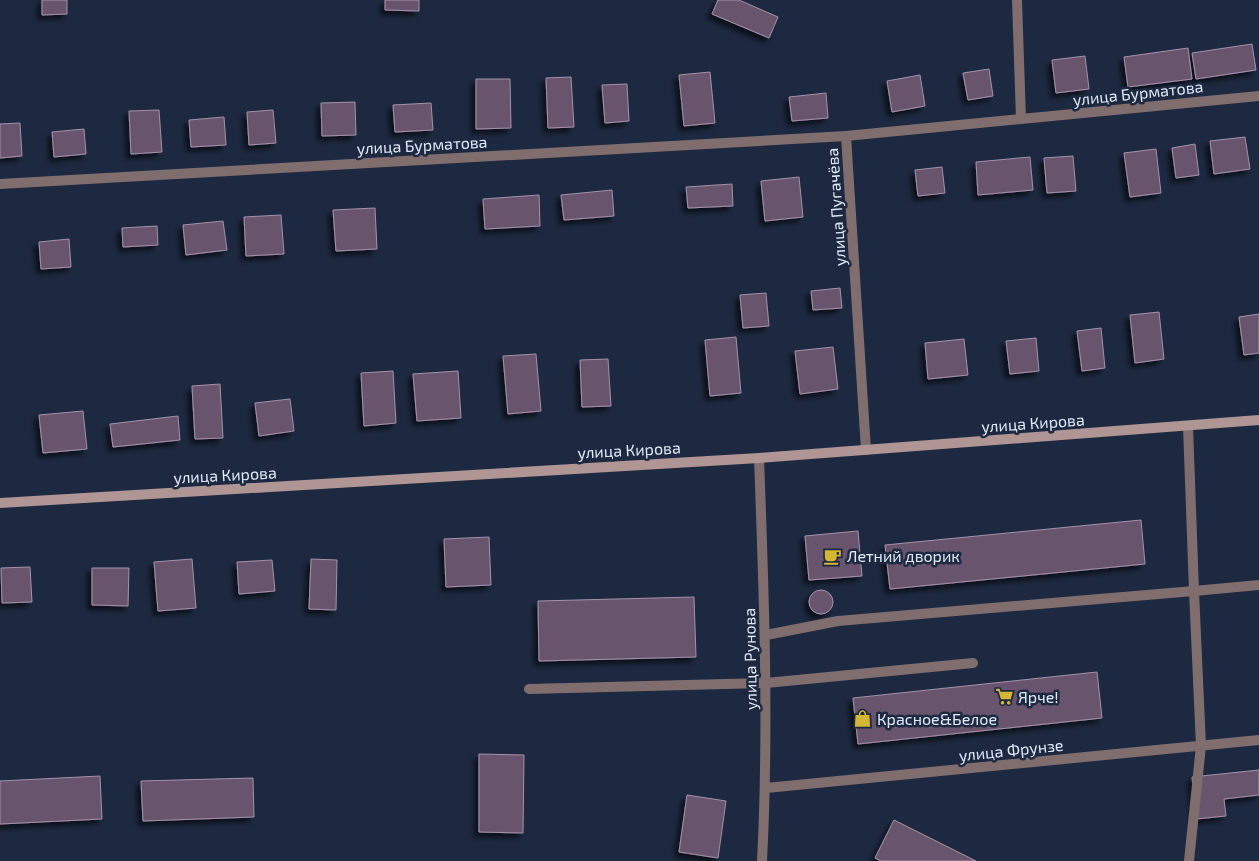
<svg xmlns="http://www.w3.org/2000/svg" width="1259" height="861" font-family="'Exo 2',sans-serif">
<defs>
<filter id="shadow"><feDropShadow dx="-4.5" dy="4.5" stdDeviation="2.5" flood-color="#0009"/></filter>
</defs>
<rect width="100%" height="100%" fill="#1d2940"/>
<g fill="#68556d" stroke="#a691ac" filter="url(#shadow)">
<polygon points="42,0 67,0 67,14 42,15"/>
<polygon points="385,0 419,0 419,11 385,10"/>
<polygon points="718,0 739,0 778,17 769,38 712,14"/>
<polygon points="1252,44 1256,70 1196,79 1192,53"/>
<polygon points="1188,48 1192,79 1128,87 1124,57"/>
<polygon points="1085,56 1089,89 1056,93 1052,60"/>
<polygon points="989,69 993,96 968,100 963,73"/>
<polygon points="710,72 715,123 684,126 679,75"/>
<polygon points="920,75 925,106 892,112 887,81"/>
<polygon points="571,77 574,127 548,128 546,78"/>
<polygon points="476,79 510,79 511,128 476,129"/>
<polygon points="627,84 629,121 605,123 602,85"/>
<polygon points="826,93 828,118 792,121 789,97"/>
<polygon points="355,102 356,135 322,136 321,103"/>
<polygon points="431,103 433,130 395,132 393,105"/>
<polygon points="159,110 162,152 131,154 129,111"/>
<polygon points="273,110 276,143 249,145 247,112"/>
<polygon points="224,117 226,145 191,147 189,120"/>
<polygon points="20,123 22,156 0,158 0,124"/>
<polygon points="84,129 86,154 54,157 52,132"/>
<polygon points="1245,137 1250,169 1214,174 1210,141"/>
<polygon points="1195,144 1199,175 1176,178 1172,148"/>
<polygon points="1156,149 1161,193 1130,197 1124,153"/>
<polygon points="1073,156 1076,191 1047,193 1044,158"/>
<polygon points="1030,157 1033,190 978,195 976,162"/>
<polygon points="942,167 945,193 918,196 915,170"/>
<polygon points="799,177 803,217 765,221 761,181"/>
<polygon points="732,184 733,206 688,208 686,187"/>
<polygon points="612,190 614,216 564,220 561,195"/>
<polygon points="539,195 540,226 485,229 483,199"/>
<polygon points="375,208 377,249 336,251 333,210"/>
<polygon points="281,215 284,254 246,256 244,217"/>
<polygon points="223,221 227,250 186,255 183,225"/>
<polygon points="157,226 158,245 123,247 122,228"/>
<polygon points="69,239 71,267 41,269 39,242"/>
<polygon points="840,288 842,308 813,310 811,291"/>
<polygon points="766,293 769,326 743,328 740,295"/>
<polygon points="1159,312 1164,359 1135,363 1130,315"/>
<polygon points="1259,314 1259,353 1244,355 1239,317"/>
<polygon points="1101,328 1105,368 1082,371 1077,331"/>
<polygon points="736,337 741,393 710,396 705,340"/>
<polygon points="1036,338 1039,371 1010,374 1006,341"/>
<polygon points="964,339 968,375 928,379 925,343"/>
<polygon points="833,347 838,389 800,394 795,351"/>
<polygon points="536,354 541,411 508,414 503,356"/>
<polygon points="608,359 611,406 582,407 580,360"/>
<polygon points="393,371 396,423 364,426 361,373"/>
<polygon points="458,371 461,418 417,421 413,374"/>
<polygon points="220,384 223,438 195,439 192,386"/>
<polygon points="290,399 294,431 259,436 255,403"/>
<polygon points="83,411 87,449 43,453 39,415"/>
<polygon points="178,416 180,440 113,447 110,424"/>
<polygon points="1141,520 1145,564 890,589 885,545"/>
<polygon points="858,531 862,576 809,580 805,536"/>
<polygon points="489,537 491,585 446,587 444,539"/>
<polygon points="192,559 196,608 158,611 154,562"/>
<polygon points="311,559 337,560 336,610 309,609"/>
<polygon points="272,560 275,591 239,594 237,562"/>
<polygon points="30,567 32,602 2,603 1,568"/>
<polygon points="92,568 129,568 128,606 92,605"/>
<circle cx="821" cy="602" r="12"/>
<polygon points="694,597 696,657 539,661 538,601"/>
<polygon points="1097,672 1102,718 858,744 853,698"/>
<polygon points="479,754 524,755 523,833 479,832"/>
<polygon points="1259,770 1259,795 1224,799 1226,816 1196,819 1192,777"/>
<polygon points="100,776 102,819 0,824 0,781"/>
<polygon points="253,778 254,817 143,821 141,781"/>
<polygon points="687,795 726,801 718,858 679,852"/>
<polygon points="894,820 976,861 881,861 875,858"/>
</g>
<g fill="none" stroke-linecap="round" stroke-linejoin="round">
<g stroke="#7f6e6d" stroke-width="10">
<polyline points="766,635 838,621 1194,591 1188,426"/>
<polyline points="529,689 766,683 973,663"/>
<polyline points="1189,861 1201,746 1194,591 1259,585"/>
</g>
<g stroke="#7f6e6d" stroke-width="10">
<polyline points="1021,119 1259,96"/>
<polyline points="0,184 846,136"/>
<polyline points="866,450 846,136 1021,119 1017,0"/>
<path d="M759,458c5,134 10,268 3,403"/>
<polyline points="766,788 1259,740"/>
</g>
<polyline stroke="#af9594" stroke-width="10" points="0,503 759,458 1259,420"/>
</g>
<defs>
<symbol id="cafe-bare" viewBox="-9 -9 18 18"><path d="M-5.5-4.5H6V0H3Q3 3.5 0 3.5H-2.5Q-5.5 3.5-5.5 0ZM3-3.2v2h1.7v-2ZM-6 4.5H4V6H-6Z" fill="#d4b635" stroke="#1d2940" stroke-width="2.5" paint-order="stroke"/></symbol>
<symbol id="supermarket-bare" viewBox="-9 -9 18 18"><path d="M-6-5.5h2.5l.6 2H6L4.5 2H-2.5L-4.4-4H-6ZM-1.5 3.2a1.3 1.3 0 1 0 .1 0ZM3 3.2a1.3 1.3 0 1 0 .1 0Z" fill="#d4b635" stroke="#1d2940" stroke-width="2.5" paint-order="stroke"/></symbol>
<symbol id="shop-bare" viewBox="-9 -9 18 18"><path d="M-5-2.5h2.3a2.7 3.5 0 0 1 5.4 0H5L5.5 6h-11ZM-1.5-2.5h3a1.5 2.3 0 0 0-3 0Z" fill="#d4b635" stroke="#1d2940" stroke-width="2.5" paint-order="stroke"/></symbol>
</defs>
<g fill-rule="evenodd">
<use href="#cafe-bare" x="820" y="544" width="25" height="25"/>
<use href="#supermarket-bare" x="992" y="684" width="25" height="25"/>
<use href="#shop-bare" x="850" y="706" width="25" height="25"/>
</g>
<g text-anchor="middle" stroke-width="5" stroke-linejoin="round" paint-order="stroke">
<g font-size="16" fill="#e0e9f8" stroke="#1d2940">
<text transform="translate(1138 93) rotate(-6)" y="6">улица Бурматова</text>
<text transform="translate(422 145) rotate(-3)" y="6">улица Бурматова</text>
<text transform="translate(836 207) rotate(-94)" y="6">улица Пугачёва</text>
<text transform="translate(1033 423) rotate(-4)" y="6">улица Кирова</text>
<text transform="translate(629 450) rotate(-3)" y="6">улица Кирова</text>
<text transform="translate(225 475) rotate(-3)" y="6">улица Кирова</text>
<text transform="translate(750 659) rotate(-91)" y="6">улица Рунова</text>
<text transform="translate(1011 750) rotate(-6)" y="6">улица Фрунзе</text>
</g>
<g font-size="16" fill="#e0e9f8" stroke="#1d2940" text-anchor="start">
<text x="847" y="562">Летний дворик</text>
<text x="1018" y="703">Ярче!</text>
<text x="877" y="725">Красное&amp;Белое</text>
</g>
</g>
</svg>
